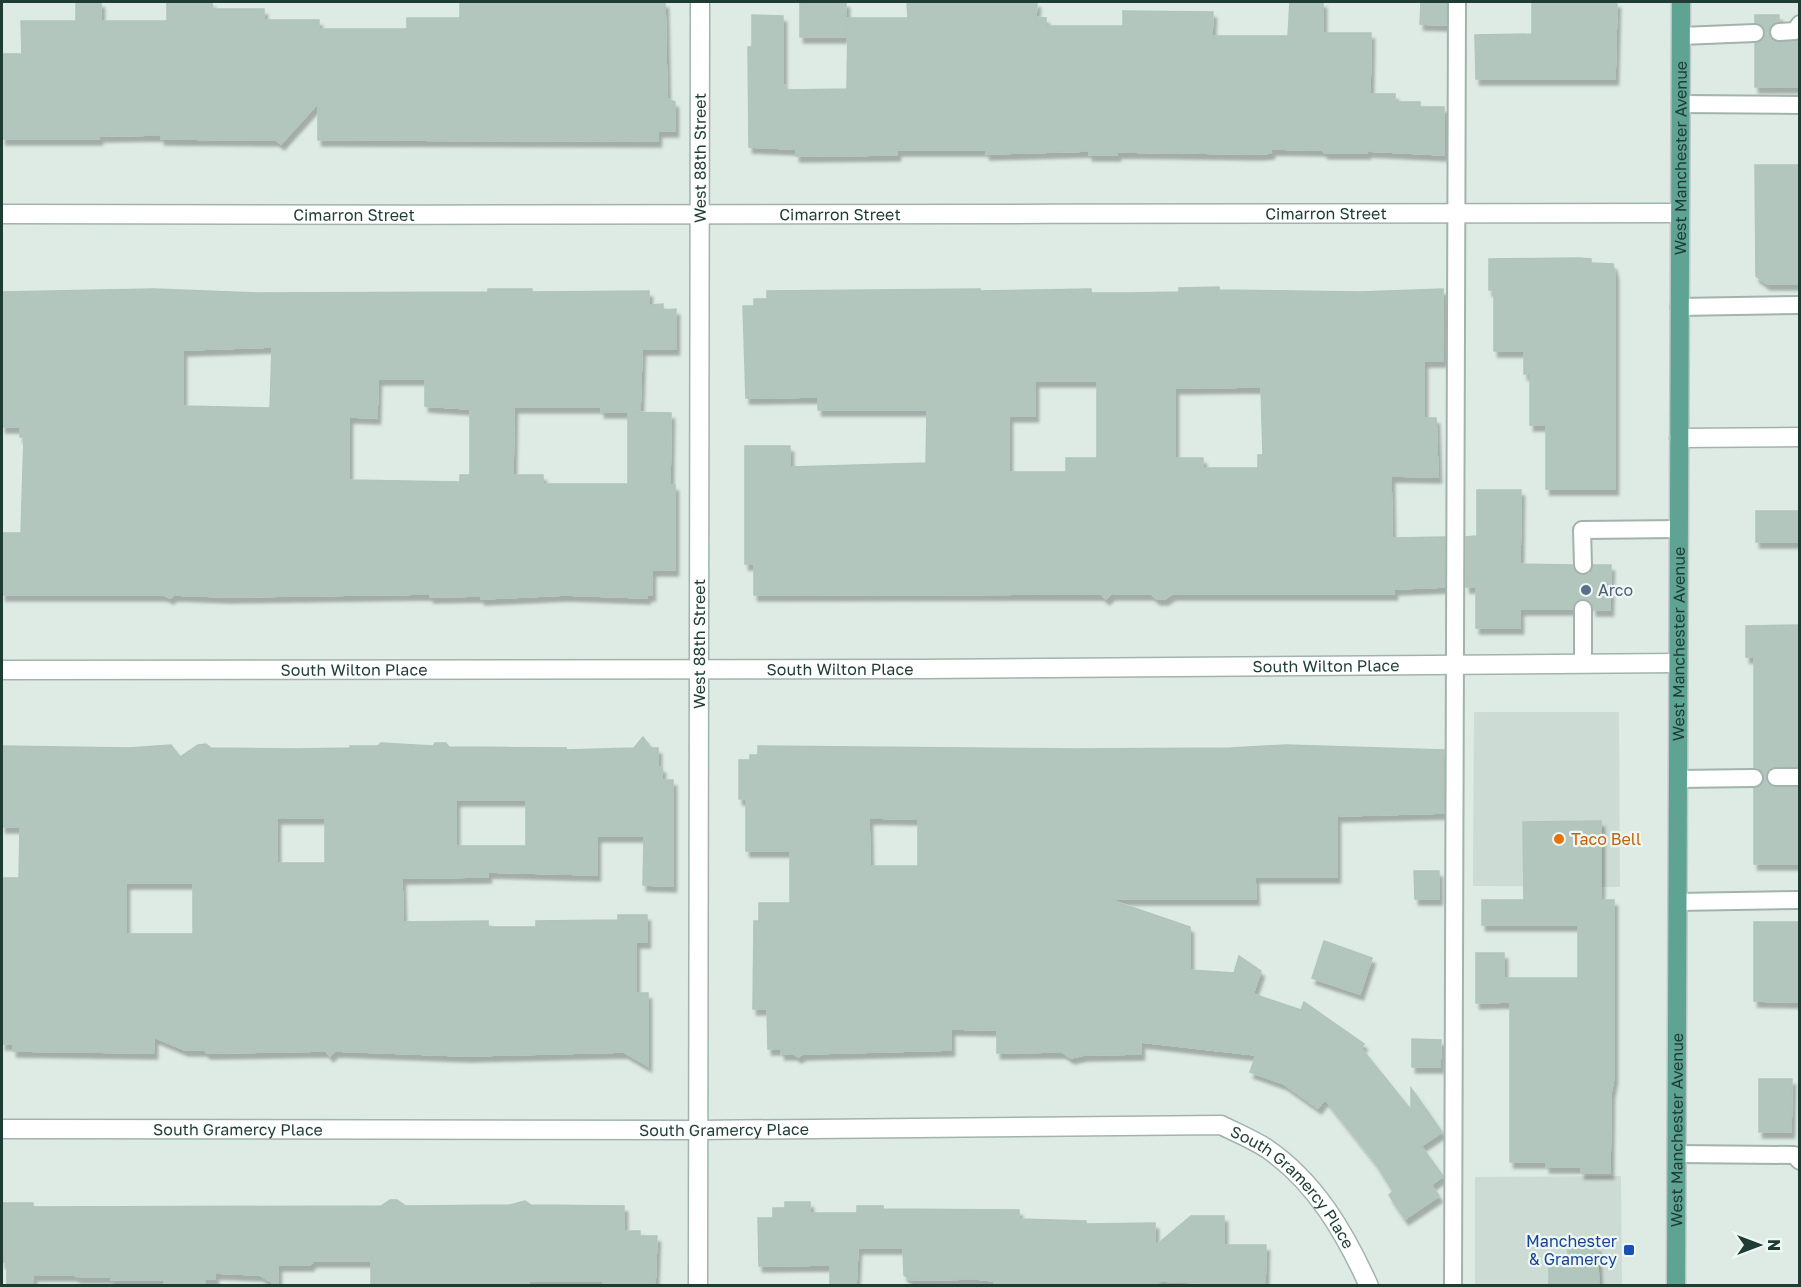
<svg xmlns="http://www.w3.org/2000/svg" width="1801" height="1287" font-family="'Golos Text',sans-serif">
<defs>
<filter id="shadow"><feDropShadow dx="3.5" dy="6" stdDeviation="1.5" flood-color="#0004"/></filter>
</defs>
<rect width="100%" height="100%" fill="#deebe5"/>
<g fill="#ccdbd4">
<polygon points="1474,712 1619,712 1620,887 1473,886"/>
<polygon points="1621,1176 1622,1285 1475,1285 1475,1177"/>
</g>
<g fill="#b3c6be" stroke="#b0c5bc" stroke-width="1.5" fill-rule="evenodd" filter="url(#shadow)">
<polygon points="76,2 101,2 101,21 167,21 167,2 212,2 213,9 264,9 264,20 319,20 319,29 407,29 407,18 460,18 460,2 665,2 667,99 675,102 675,131 658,131 658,141 318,140 318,103 281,144 276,140 161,139 161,135 99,136 99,139 2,139 2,54 22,54 21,21 76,21"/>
<rect x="800" y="2" width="46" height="35"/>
<polygon points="907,2 1037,2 1036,17 1046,18 1046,26 1123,26 1123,11 1213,12 1212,36 1288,36 1290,2 1323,2 1323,33 1371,33 1370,94 1395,94 1395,102 1420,102 1420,107 1444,107 1444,155 1367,151 1367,153 1325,153 1322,150 1271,149 1271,153 1258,154 1117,152 1117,155 1089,155 1089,151 986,154 986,150 897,150 897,155 796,156 796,149 749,147 748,47 752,47 752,15 783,16 783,85 786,85 786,90 847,89 848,18 908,18"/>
<polygon points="1421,2 1447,2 1446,25 1420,24"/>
<polygon points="1532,2 1617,2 1615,79 1476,79 1475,35 1532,34"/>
<polygon points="1755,15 1779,15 1779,21 1769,28 1769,33 1774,41 1800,40 1800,87 1755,87 1755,44 1761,41 1765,33 1763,27 1755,23"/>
<polygon points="1755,165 1800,165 1800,284 1767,284 1756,276"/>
<polygon points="1579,258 1591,259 1591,263 1613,264 1615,274 1615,489 1546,489 1546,425 1530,425 1530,374 1524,374 1524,351 1494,351 1494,290 1489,290 1489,259"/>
<path d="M1219,287v3l141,2 83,-3v72h-19v57h12l2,59 -47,-1 1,62 53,-1v50l-51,2v5h-222l-7,5h-8l-6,-5h-40l-5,5 -5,-5 -347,1v-31h-9v-118h45v21l136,-4 1,-53h-109v-13l-72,1 -3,-92h11v-7h13v-8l213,-2v2l111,-2v4h39l49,-1v-4zM1035,381h62v77h-31v14h-57v-56h26zM1261,387l2,68h-5v13h-55v-10h-28v-70z"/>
<path d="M154,289l103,4 231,-1v-3h44v3l117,-1v14l14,-1v6l13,-1v40h-34l-2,63h-39v-5h-87l-1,68h30v9h85v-72l43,1 -1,72h5v85h-23v25h-5v3l-82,-3 -84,4v-3l-51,1v-3l-203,3 -53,-2 -4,3 -6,-3h-162v-62h19l3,-96h-4v-10h-18v-135zM272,347l-2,61 -87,-2v-56zM378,379h47v27l45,3v66h-10v7l-111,-2v-63l28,1z"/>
<polygon points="1477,490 1521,490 1520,564 1572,565 1574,571 1583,575 1589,574 1593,565 1611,565 1610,610 1593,610 1592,603 1582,599 1574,603 1572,609 1520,609 1520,628 1476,628 1476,587 1466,587 1466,537 1477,536"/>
<rect x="1756" y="511" width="44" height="31"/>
<polygon points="1800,625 1800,766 1771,768 1766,776 1771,786 1800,788 1800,864 1754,864 1754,788 1763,784 1764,777 1760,769 1754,768 1754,657 1746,657 1746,626"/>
<path d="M643,737l8,11h7v19h4v13h11v106l-30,-1 1,-49h-47v39l-109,-3v5l-86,1 1,44 85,-1v6h48v-6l82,-1v-5h29v27h-11v51h12v73l-24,-14 -158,4 -131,-5 -5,5 -4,-5 -119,2 -3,-3h-19l-31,-13v16l-141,-2v-7h-11l1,-166h16l1,-51h-18v-81l127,2 42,-3 9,12 18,-12 8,-1 5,4 87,1 52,-1v-2h28l3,-3 52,3 2,-3h11l3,4 117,1v2l68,-2zM456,800h70v46h-70zM277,818h48v45h-48zM126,883h67v51h-67z"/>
<path d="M1286,745l158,5v63l-107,3v61h-82l1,22h-148l82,28v43l44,3 5,-17 22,15 -8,23 48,16 3,-8 60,42 -3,4 50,62v-22l31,44 -21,14 22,30 -12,9 8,11 -34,23 -16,-24 4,-4 -18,-29 -50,-63 -7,9 -34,-24 -34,-12 6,-17 -115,-13v12l-57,1 -13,3 -9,-6 -65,1v-23l-46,-1v21l-148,4 -5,3 -4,-3h-13v-5h-13l-1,-40h-14l1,-88h5v-18h31v-52h-44v-52h-7v-39h11v-5h8v-9l316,3 157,-1zM869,818l49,1v47h-48z"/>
<polygon points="1601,821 1601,900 1614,900 1614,1078 1611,1093 1610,1173 1581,1173 1581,1167 1546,1167 1546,1162 1510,1162 1510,1002 1476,1003 1476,953 1504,953 1504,978 1578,978 1578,925 1482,925 1482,900 1524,900 1523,822"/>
<polygon points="1414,871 1439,871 1439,899 1415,899"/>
<polygon points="1754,922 1800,922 1800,1002 1754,1001"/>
<polygon points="1324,941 1372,958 1360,994 1312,978"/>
<polygon points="1412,1039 1441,1040 1440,1067 1412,1067"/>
<polygon points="1759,1079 1792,1079 1791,1132 1759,1132"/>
<polygon points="390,1200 397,1200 406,1206 510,1205 525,1201 531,1205 624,1206 624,1231 640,1231 640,1236 657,1236 655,1286 603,1284 603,1281 529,1281 529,1286 371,1286 371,1261 313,1261 310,1265 278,1265 278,1286 260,1275 215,1273 215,1279 205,1279 205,1286 164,1286 165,1280 111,1280 111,1277 77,1277 74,1275 33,1275 33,1286 7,1286 7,1262 2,1262 2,1203 33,1203 33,1207 381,1206"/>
<polygon points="785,1202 810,1202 810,1213 857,1213 857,1206 883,1206 883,1209 1019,1210 1019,1219 1086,1221 1086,1224 1155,1223 1155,1246 1191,1216 1224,1216 1224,1245 1266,1245 1265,1286 1161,1281 1151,1286 994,1286 994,1281 977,1279 911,1280 904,1275 903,1248 858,1248 856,1286 830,1285 830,1265 759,1266 758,1218 773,1218 773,1208 785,1208"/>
<polygon points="1568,1246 1597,1246 1599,1286 1549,1286 1549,1262 1568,1262"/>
</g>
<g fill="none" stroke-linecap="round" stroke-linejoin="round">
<defs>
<g id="service">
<polyline points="1779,32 1795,31 1800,24"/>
<polyline points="1681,36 1755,33"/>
<polyline points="1680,104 1800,105"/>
<polyline points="1679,307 1800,305"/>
<polyline points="1583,565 1582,530 1679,529"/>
<polyline points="1583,609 1583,664"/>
<polyline points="1776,777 1800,777"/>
<polyline points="1678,779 1754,778"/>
<polyline points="1677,902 1800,900"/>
<polyline points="1677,1154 1794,1155 1800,1161"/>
<polyline points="1453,1286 1457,2"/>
</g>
<g id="minor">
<path id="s1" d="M2,214c559,2 1118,-1 1677,-1"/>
<polyline points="1679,438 1800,437"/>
<path id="s2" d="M2,670l921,-1 755,-6"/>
<path id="s3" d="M2,1129l696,1 523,-5c14,7 31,14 45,23 49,33 79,85 103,138"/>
<path id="s4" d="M698,1286l2,-1284"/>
</g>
<g id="primary">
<path id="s5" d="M1676,1286l5,-1284"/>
</g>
</defs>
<use href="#service" stroke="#a1b3ac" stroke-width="20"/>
<use href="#minor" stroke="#a1b3ac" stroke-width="21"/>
<use href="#primary" stroke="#c0c8c6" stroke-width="21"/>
<use href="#service" stroke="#fff" stroke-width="16"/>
<use href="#minor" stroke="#fff" stroke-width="18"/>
<use href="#primary" stroke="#5fa493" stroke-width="18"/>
</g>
<circle fill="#5c6f8a" stroke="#eef7f3" stroke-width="2" cx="1586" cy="590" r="6"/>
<circle fill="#e8710a" stroke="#eef7f3" stroke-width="2" cx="1559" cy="839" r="6"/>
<rect fill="#1a4fb4" stroke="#eef7f3" stroke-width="2" x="1623" y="1244" width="12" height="12" rx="3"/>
<g text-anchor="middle" stroke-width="4.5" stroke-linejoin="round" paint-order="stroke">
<g font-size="16" fill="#1e3c34" stroke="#eef7f3">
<text dy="6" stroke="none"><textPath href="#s4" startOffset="1128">West 88th Street</textPath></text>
<text dy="6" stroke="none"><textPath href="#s5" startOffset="1128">West Manchester Avenue</textPath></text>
<text dy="6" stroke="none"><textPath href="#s1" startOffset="1324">Cimarron Street</textPath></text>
<text dy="6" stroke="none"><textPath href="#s1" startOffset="352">Cimarron Street</textPath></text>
<text dy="6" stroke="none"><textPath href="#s1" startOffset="838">Cimarron Street</textPath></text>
<text dy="6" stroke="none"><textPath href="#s4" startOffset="642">West 88th Street</textPath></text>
<text dy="6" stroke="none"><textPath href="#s5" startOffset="642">West Manchester Avenue</textPath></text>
<text dy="6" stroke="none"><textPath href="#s2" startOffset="1324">South Wilton Place</textPath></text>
<text dy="6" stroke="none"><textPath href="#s2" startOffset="352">South Wilton Place</textPath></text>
<text dy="6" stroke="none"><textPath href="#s2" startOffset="838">South Wilton Place</textPath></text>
<text dy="6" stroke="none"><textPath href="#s3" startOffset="236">South Gramercy Place</textPath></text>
<text dy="6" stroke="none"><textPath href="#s5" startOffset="156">West Manchester Avenue</textPath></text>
<text dy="6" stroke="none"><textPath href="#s3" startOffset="722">South Gramercy Place</textPath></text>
<text dy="6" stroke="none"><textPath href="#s3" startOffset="1316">South Gramercy Place</textPath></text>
</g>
<g font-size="16" fill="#4e5e75" stroke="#eef7f3" text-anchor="start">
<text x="1598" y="596">Arco</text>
</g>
<g font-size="16" fill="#c56008" stroke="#eef7f3" text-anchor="start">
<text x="1571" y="845">Taco Bell</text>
</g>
<g font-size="16" fill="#164399" stroke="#eef7f3" text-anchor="end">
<text x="1617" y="1247">Manchester<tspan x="1617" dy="18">&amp; Gramercy</tspan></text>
</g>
</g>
<rect width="1801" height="1287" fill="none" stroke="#1e3c34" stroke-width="6"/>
<g transform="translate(1759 1245) rotate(90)" stroke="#eef7f3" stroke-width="4.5" paint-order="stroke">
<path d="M0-4.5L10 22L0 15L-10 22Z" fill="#1e3c34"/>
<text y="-9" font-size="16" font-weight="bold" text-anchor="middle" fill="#1e3c34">N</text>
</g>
</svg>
